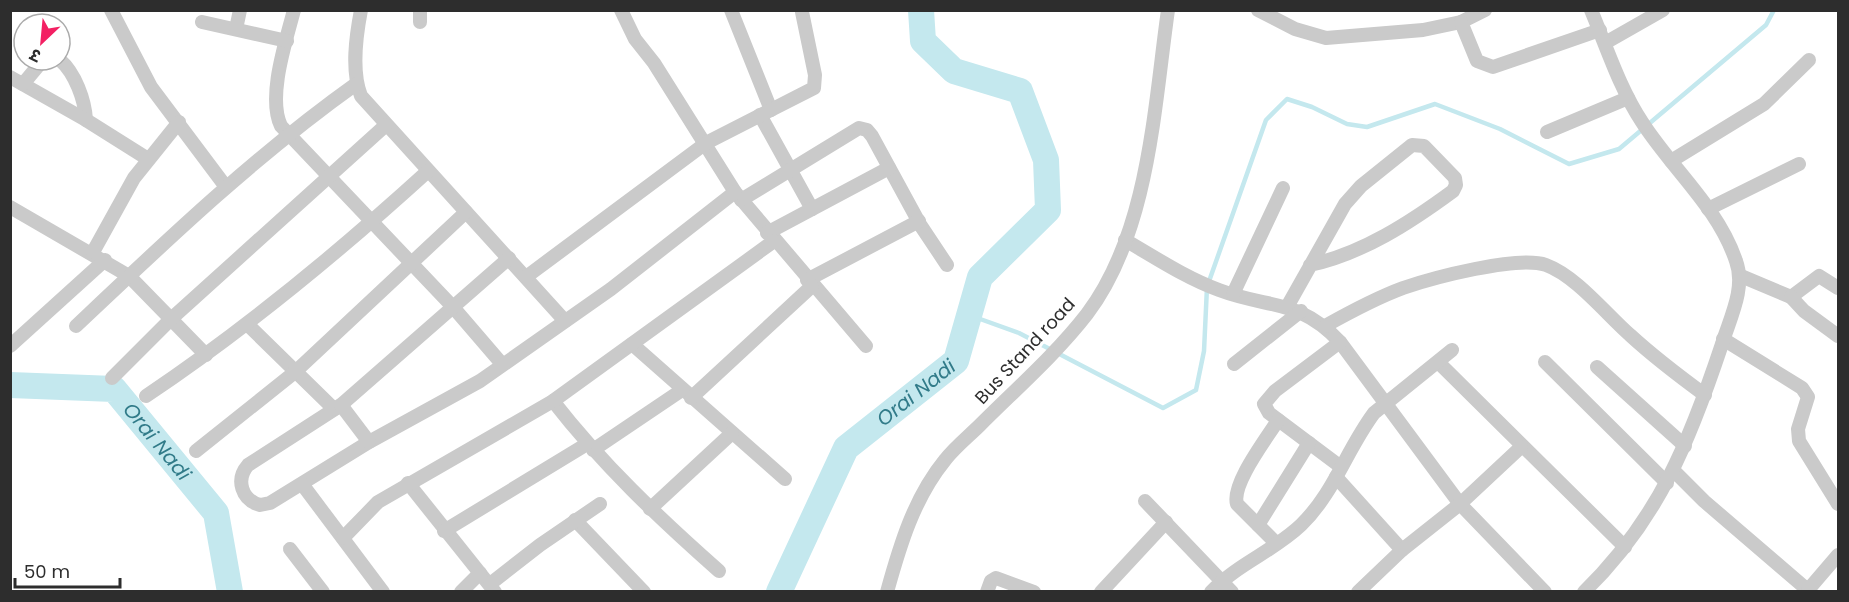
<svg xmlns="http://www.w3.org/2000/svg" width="1849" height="602" font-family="Poppins,'Noto Sans Devanagari',sans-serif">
<rect width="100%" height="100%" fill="#fff"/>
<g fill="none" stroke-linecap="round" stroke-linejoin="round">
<polyline stroke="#c4e8ee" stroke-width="4.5" points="969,315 1019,333 1163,408 1196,390 1204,351 1207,287 1266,120 1287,99 1312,107 1347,124 1367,127 1435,104 1500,129 1569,164 1619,149 1766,25 1774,10"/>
<g stroke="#c4e8ee" stroke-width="26">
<path id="s1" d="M10,385l104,4 102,124 14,79"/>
<path id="s2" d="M779,592l67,-144 110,-87 24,-84 68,-67 -2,-50 -26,-69 -66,-20 -31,-30 -2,-31"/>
</g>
<g stroke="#cacaca" stroke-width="14">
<polyline points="111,10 151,87 226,187"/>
<path d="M294,10c-8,31 -27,87 -13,116l172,181 49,57"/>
<path d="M361,10c-5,26 -10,61 0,86l204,225"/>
<polyline points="420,10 420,22"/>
<polyline points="621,10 635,39 654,63 735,192 866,346"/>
<polyline points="731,10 771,110"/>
<polyline points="1258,10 1295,29 1326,38 1423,30 1461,22 1485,10"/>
<polyline points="202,22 287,41"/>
<polyline points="1461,22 1477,61 1493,67 1600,30"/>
<polyline points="236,29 240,10"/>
<polyline points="1605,43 1663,10"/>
<path d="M60,60c15,13 25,40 26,60"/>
<polyline points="10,77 86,120 148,159"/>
<polyline points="23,84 43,60"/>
<polyline points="760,115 812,209"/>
<polyline points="1547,132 1628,98"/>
<polyline points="1671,161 1764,104 1809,60"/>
<polyline points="741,200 859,128 867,130 872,136 921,226 947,265"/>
<polyline points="10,207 129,276 206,355"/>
<polyline points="1708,209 1799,164"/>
<polyline points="767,233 889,168"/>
<path d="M1125,240c31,18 61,38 94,50 50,19 80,8 121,52l120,162 85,88"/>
<polyline points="93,252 134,178 179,122"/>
<path d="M509,258l-168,147 -93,60c-13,15 -6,35 12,40l10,-2 99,-61 111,-61 131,-92 124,-97"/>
<polyline points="1741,276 1791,297 1819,276 1838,288"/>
<polyline points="526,277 706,143 814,88 815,75 802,12"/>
<polyline points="807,280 919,221"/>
<polyline points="1233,294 1283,188"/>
<polyline points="1791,297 1804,311 1838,336"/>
<path d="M1287,307l58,-103 16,-18 51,-41 12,1 31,32 1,7 -3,6c-42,31 -91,63 -143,74"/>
<polyline points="248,325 334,409"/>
<path d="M76,326c90,-85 179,-170 280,-242"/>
<path d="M1325,326c25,-14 51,-28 78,-38 29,-10 115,-33 143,-23 30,11 60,49 84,70 24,22 49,41 75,60"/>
<polyline points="1723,339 1802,388 1808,397 1798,429 1799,441 1838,504"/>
<polyline points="1340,342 1275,391 1264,404 1269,413 1341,467"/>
<polyline points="632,344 785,479"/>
<polyline points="10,346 105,260"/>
<polyline points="1438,362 1625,547"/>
<polyline points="1545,362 1667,483"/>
<polyline points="1234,364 1301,311"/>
<polyline points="1597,367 1685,446"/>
<polyline points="112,378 171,319 386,125"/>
<path d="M146,396c100,-67 193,-144 282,-225"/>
<polyline points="691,398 812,286"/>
<path d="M553,401c49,63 106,117 166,170"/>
<polyline points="341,405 369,442"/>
<polyline points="593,450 682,390"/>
<polyline points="196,451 295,372 466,212"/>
<polyline points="1674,471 1704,501 1810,592"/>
<polyline points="1336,477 1402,550"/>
<polyline points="408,483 495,592"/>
<polyline points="302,484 383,592"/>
<polyline points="1145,501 1232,592"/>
<polyline points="650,509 732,433"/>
<polyline points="575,520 644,592"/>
<polyline points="1258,525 1309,443"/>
<polyline points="444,531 587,444"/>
<polyline points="343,538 378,502 553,401 774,241"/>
<path d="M1276,543l-39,-39c-6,-20 30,-66 41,-84"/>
<polyline points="290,549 323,592"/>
<polyline points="490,584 540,545 600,504"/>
<polyline points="1808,590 1838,555"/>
<polyline points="461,592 480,573"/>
<path d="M887,592c13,-47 27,-94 58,-132 10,-13 24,-24 35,-35 36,-36 76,-71 107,-111 62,-82 67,-206 81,-304"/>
<polyline points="987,592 991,581 996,578 1034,592"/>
<polyline points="1101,592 1166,522"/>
<path d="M1211,592c26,-28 63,-41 90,-67 33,-32 46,-76 73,-112l78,-63"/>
<polyline points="1358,592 1402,550 1460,504 1521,447"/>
<path d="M1584,592c75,-73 106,-152 138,-248 8,-26 24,-56 14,-83 -18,-54 -64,-92 -94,-139 -22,-33 -35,-74 -51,-112"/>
</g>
</g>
<g text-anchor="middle" stroke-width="6" stroke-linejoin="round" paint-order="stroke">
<g font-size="18" fill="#2d2d2d" stroke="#fff">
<text transform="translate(1025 351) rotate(-47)" y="6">Bus Stand road</text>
</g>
<g font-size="20" font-style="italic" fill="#317b89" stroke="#fff">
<text dy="7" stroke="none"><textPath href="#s2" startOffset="248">Orai Nadi</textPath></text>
<text dy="7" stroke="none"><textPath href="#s1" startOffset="172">Orai Nadi</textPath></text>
</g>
</g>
<rect width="1849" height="602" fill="none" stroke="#2d2d2d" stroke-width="24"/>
<g transform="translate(42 42) rotate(206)"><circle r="28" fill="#ffffff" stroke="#ababab" stroke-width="1.5"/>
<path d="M0-4.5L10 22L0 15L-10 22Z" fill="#f32063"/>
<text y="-9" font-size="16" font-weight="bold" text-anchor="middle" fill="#2d2d2d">उ</text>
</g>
<path d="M15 578v9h105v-9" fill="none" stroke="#2d2d2d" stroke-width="3"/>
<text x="24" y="578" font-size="18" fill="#2d2d2d" stroke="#ffffff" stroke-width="4.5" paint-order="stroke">50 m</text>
</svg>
